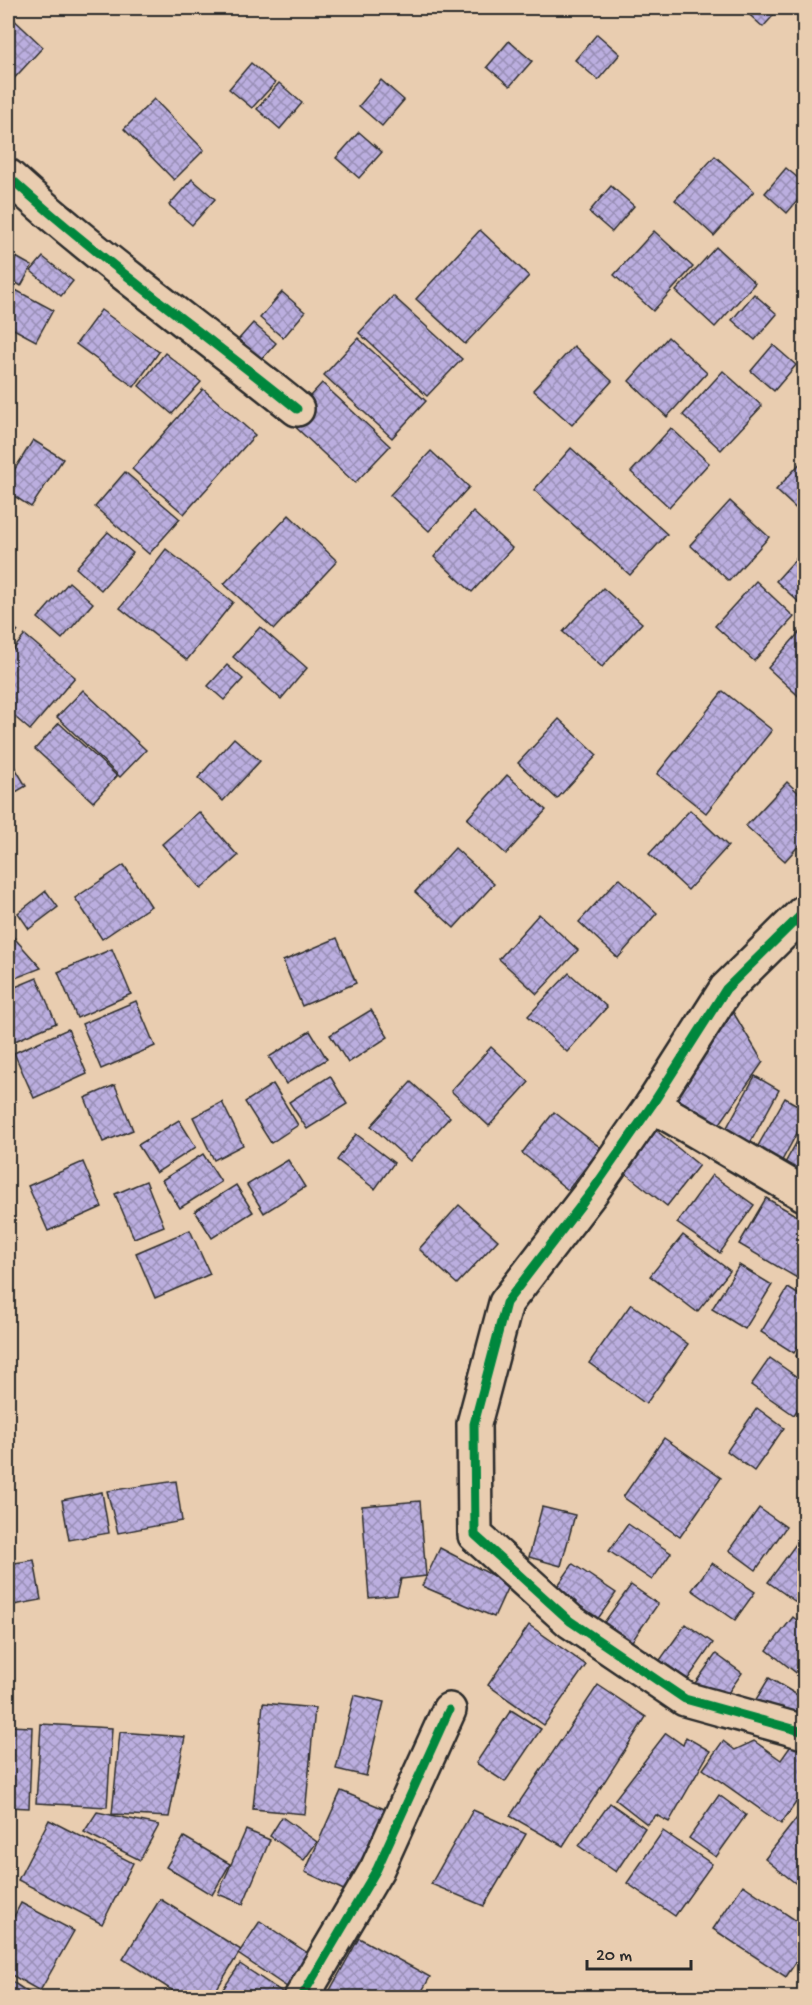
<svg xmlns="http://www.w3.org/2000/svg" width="812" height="2005" font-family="'Gochi Hand',sans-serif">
<defs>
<pattern id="building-cross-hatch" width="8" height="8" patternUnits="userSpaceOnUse" patternTransform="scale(1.5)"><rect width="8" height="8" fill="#bbaedf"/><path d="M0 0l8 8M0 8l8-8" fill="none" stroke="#988eb5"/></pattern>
</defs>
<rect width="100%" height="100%" fill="#e9cdb0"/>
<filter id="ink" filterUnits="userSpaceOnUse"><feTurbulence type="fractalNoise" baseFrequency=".0167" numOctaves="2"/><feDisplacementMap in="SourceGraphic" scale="12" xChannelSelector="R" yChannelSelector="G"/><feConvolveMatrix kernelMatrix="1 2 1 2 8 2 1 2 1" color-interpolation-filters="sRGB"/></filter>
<g filter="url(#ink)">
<g fill="url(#building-cross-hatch)" stroke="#2b2b2b" stroke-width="1.5">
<polygon points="742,8 780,8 763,27"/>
<polygon points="8,14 43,47 8,85"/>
<polygon points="597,34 620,54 598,80 575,60"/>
<polygon points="509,41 532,61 510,86 487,67"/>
<polygon points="251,63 275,83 252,108 229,89"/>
<polygon points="381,80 404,100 382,126 359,106"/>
<polygon points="279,83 302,103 280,129 257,109"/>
<polygon points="154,99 204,150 174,180 124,129"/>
<polygon points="359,132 382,152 359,178 336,158"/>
<polygon points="715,156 754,191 714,236 675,200"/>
<polygon points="786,168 804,183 804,193 787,213 765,193"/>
<polygon points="192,179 215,199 192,225 169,205"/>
<polygon points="611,186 634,206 612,232 589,212"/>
<polygon points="480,230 529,276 465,344 416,299"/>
<polygon points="654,231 693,267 653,311 614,275"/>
<polygon points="716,247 755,283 715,327 676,291"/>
<polygon points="16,257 32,266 21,286 8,278"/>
<polygon points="43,257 73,281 61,296 31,271"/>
<polygon points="8,286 53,310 36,341 8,326"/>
<polygon points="282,292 305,312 283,338 260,318"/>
<polygon points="754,294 777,314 755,340 732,320"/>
<polygon points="393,296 462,359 427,396 359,333"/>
<polygon points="101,310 159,352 134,387 76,344"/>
<polygon points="253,323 276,343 254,368 231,348"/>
<polygon points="668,337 707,373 667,417 629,381"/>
<polygon points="358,338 426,401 392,438 324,375"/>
<polygon points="773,345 796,365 774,391 751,371"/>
<polygon points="574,346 612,381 572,425 533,390"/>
<polygon points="165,353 201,382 172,414 139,386"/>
<polygon points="723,371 762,406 721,450 683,415"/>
<polygon points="322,383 390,446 355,483 288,420"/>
<polygon points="203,389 255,435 184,514 132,469"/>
<polygon points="671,428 709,463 669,507 631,472"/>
<polygon points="33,440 63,459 31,507 8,492 8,480"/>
<polygon points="571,448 667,534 630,575 534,490"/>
<polygon points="431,451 469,487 429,531 390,495"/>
<polygon points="804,459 804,516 776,490"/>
<polygon points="125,472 180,519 149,554 95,507"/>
<polygon points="730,501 769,537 729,581 690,545"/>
<polygon points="473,512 512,548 472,592 434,557"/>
<polygon points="289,515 337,561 274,629 224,584"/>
<polygon points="108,532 133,553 101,590 76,568"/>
<polygon points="166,549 233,602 187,660 120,608"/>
<polygon points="804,550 804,607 776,581"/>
<polygon points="756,581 794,617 754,661 715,626"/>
<polygon points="69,582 93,603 62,639 38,618"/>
<polygon points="603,588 642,623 602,667 563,632"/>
<polygon points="8,623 18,631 8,643"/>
<polygon points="260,627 307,668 281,699 233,657"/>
<polygon points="804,627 804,701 768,668"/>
<polygon points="25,635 75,677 30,730 8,711 8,656"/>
<polygon points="227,665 243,679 224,700 208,686"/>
<polygon points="83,690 146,750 120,777 57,717"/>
<polygon points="723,691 772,730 706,813 657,774"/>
<polygon points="559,719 597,755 557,799 518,763"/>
<polygon points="59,723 117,776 93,802 35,749"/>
<polygon points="234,738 260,761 223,801 198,778"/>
<polygon points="8,756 26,786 9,796 8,794"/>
<polygon points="507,775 546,810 506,854 467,819"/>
<polygon points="787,782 804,798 804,840 785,861 746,826"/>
<polygon points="690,810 728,846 688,890 649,854"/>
<polygon points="199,812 238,856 201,889 162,844"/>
<polygon points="455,848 494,884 454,928 415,892"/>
<polygon points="124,865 151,906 102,939 75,898"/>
<polygon points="619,878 657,913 618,958 579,922"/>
<polygon points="46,891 58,907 29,929 18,913"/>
<polygon points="539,914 578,950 537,994 499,959"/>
<polygon points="8,931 41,968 8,981"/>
<polygon points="337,938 356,983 302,1006 283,961"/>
<polygon points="112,949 131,994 77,1018 58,972"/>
<polygon points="569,973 607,1007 567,1052 528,1016"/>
<polygon points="37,978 56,1023 8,1044 8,990"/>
<polygon points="136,1001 155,1046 101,1069 82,1024"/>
<polygon points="371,1010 388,1037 348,1063 330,1035"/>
<polygon points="733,1012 763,1062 714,1132 671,1103"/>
<polygon points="68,1029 87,1074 34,1098 14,1053"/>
<polygon points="310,1031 327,1059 286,1084 269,1057"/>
<polygon points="491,1047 529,1082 489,1126 451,1091"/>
<polygon points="330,1076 347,1104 307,1129 289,1102"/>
<polygon points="755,1076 779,1090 749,1145 725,1131"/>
<polygon points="411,1082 450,1117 410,1161 371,1126"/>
<polygon points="273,1084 298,1125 271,1143 245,1102"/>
<polygon points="115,1085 133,1130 103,1142 85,1098"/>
<polygon points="785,1098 804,1109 804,1120 779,1166 754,1153"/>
<polygon points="222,1102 243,1145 214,1160 193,1117"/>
<polygon points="554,1112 601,1148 568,1190 522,1153"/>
<polygon points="179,1120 196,1147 156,1173 138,1145"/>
<polygon points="653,1128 699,1165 667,1206 620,1169"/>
<polygon points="804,1129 804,1176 784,1165"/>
<polygon points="356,1134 394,1163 375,1189 337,1160"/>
<polygon points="203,1154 221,1182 180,1208 162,1180"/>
<polygon points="288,1160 305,1187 264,1213 247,1185"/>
<polygon points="83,1162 102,1207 48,1231 28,1186"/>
<polygon points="712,1175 754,1205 720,1253 677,1223"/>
<polygon points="146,1181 164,1226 134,1238 115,1194"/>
<polygon points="236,1185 253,1212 212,1238 195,1211"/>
<polygon points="766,1198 804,1220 804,1282 739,1244"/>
<polygon points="459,1205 498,1240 457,1284 419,1249"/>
<polygon points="190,1230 210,1274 155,1298 136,1253"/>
<polygon points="683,1235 730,1271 697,1312 650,1276"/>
<polygon points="739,1265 772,1285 745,1329 712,1309"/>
<polygon points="788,1288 804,1298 804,1336 794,1353 761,1332"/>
<polygon points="631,1304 688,1344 646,1404 589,1363"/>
<polygon points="804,1342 804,1361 796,1356"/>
<polygon points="770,1358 804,1382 804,1399 794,1415 751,1385"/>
<polygon points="757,1408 784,1428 754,1471 727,1451"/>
<polygon points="664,1438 721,1478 680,1537 623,1497"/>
<polygon points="176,1481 182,1521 118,1533 107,1491"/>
<polygon points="102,1492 109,1533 69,1540 62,1500"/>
<polygon points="420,1501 426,1576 401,1579 397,1595 369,1598 362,1506"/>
<polygon points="542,1507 575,1515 561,1566 529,1557"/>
<polygon points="759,1508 786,1527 756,1570 729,1550"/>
<polygon points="628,1524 671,1553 652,1580 609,1551"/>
<polygon points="799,1540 804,1543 804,1590 796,1602 768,1582"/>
<polygon points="440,1548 509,1584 494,1617 422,1586"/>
<polygon points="34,1560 41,1600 8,1606 8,1564"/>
<polygon points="712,1563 755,1592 735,1620 692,1590"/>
<polygon points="573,1564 616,1593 597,1620 554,1591"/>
<polygon points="631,1585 658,1604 628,1647 600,1628"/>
<polygon points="793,1617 804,1626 804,1679 767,1650"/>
<polygon points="686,1624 713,1643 683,1686 655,1667"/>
<polygon points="529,1625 586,1665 544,1725 488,1685"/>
<polygon points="716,1654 742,1673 712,1716 685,1697"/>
<polygon points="769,1678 804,1699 804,1720 752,1706"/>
<polygon points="598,1685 646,1717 563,1846 510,1816"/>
<polygon points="354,1695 384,1702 366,1776 336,1769"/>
<polygon points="263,1703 315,1708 305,1814 253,1809"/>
<polygon points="511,1710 541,1729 505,1782 476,1763"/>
<polygon points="41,1724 112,1728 107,1807 36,1803"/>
<polygon points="8,1726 32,1727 29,1808 8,1807"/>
<polygon points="120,1732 185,1737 169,1817 112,1814"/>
<polygon points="666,1733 683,1745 686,1737 710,1751 669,1822 656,1815 647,1824 615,1799"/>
<polygon points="795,1740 804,1747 804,1791 781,1824 703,1769 723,1741 735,1750 754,1741 781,1760"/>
<polygon points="341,1791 387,1810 350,1893 305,1872"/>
<polygon points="719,1795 746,1815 716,1857 689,1838"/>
<polygon points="610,1803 645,1828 616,1872 579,1846"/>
<polygon points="804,1809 804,1890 765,1859"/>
<polygon points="473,1810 526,1834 484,1906 431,1884"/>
<polygon points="97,1812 159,1825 140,1860 84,1832"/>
<polygon points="282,1817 317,1842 304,1860 270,1836"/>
<polygon points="49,1820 133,1863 102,1924 18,1880"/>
<polygon points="246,1830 270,1840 243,1904 218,1894"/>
<polygon points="663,1831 712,1864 675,1916 627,1883"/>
<polygon points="184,1837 230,1864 212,1895 166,1867"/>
<polygon points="743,1885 804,1926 804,1950 786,1977 713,1929"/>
<polygon points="160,1899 241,1950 211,1998 184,1998 123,1959"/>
<polygon points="21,1903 74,1931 40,1991 8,1973 8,1928"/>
<polygon points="260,1921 315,1958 293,1991 238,1954"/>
<polygon points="359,1938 430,1977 418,1998 340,1998 329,1992"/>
<polygon points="240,1964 291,1998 219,1995"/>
<polygon points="8,1979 37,1998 8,1998"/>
</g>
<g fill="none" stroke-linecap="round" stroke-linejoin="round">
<defs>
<g id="street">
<path d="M8,176c91,83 193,155 289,233"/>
<polyline points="804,912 726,989 652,1105 592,1191 506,1303 474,1424 475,1535 570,1621 685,1699 804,1732"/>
<polyline points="652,1105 804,1194"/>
<polyline points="301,1998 377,1869 449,1710"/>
</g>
</defs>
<use href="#street" stroke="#2b2b2b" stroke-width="38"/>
<use href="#street" stroke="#e9cdb0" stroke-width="33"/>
<defs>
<g id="cycleway">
<path d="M8,176c91,83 193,155 289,233"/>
<polyline points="804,912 726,989 652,1105 592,1191 506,1303 474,1424 475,1535 570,1621 685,1699 804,1732"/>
<polyline points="301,1998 377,1869 449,1710"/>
</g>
</defs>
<use href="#cycleway" stroke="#e9cdb0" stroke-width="13"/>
<use href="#cycleway" stroke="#00873e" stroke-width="9"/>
</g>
</g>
<rect width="812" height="2005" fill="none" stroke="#e9cdb0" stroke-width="30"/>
<rect x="15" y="15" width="782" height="1975" fill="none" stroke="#2b2b2b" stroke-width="2" filter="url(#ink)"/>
<path d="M587 1960v9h104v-9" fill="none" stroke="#2b2b2b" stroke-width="3"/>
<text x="596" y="1960" font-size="18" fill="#2b2b2b" stroke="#e9cdb0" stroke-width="4.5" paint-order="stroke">20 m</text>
</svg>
